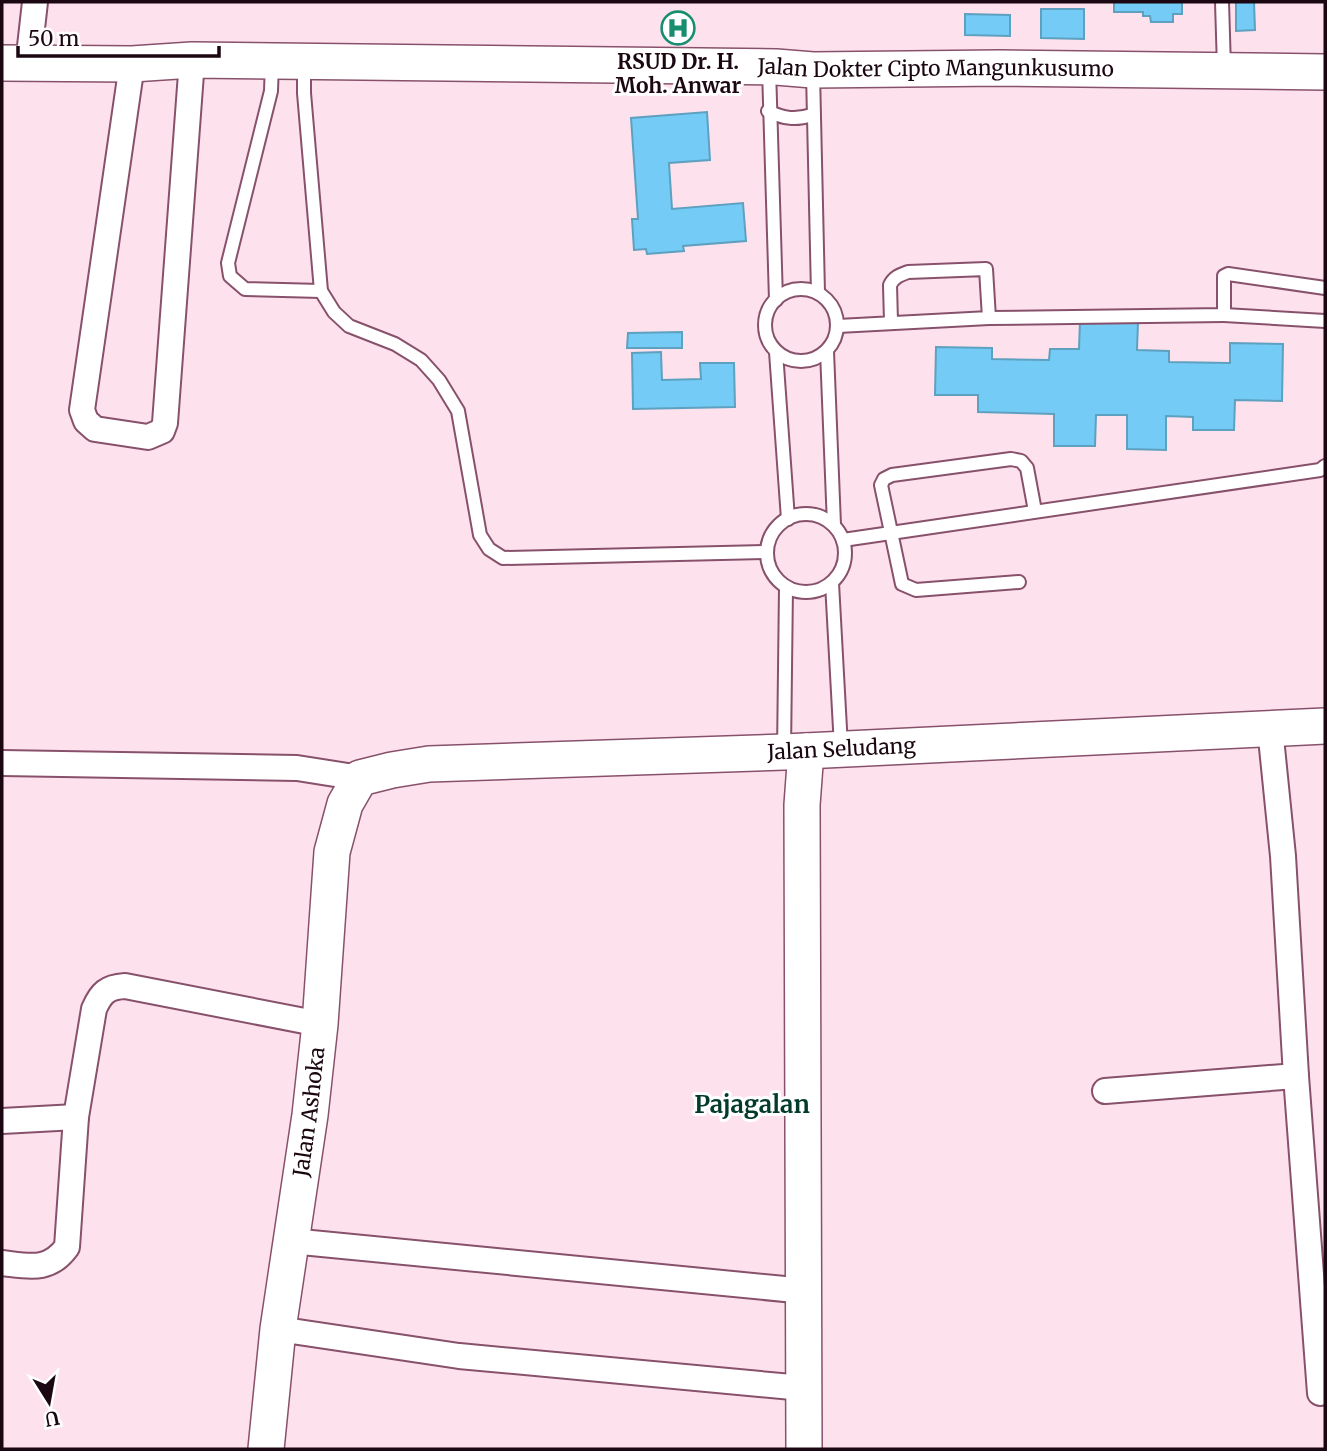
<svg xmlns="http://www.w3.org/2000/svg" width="1327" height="1451" font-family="Merriweather,serif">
<rect width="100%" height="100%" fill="#fde2ee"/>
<g fill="#74cbf5" stroke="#5ea0bf" stroke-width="2">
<polygon points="1114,2 1186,2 1182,2 1182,14 1173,14 1173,22 1151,22 1150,16 1143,16 1143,12 1114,12"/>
<polygon points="1236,2 1254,2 1255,30 1236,31"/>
<polygon points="1041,9 1084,9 1084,39 1041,38"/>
<polygon points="965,14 1010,15 1010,36 965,35"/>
<polygon points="707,112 710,160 669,163 672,209 743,203 746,241 683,246 684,251 647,254 646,249 634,250 632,219 638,219 631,118"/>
<polygon points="1080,321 1138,322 1137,350 1169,351 1169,362 1230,363 1230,343 1283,344 1282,401 1235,400 1234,430 1193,430 1193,417 1166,416 1166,450 1127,449 1127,415 1096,415 1095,446 1054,446 1054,414 978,412 978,395 935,395 936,347 992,348 992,359 1049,360 1050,349 1079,349"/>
<polygon points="682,332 682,348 627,348 628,333"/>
<polygon points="661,352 662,380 701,379 700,363 734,363 735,407 633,409 632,353"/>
</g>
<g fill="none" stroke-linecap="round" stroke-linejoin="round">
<defs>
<g id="lane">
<polyline points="1222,2 1224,68"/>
<polyline points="272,62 271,91 228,263 230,276 245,289 321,291"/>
<polyline points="304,63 304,93 321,291 334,312 349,326 395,344 421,360 439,380 458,411 480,535 489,549 503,558 767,552"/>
<polyline points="769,69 776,300"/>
<polyline points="813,73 818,293"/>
<path d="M768,111c16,8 28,9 44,4"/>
<circle cx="801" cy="325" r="36"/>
<polyline points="1224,315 1325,321"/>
<polyline points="989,318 1224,315 1224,276 1228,274 1325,288"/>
<path d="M838,326l151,-8 -3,-49 -78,3c-8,3 -14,5 -18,13l1,37"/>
<polyline points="827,351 834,525"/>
<polyline points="776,352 788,519"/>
<circle cx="806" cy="553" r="39"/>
<polyline points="843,540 1320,470 1325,466"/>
<polyline points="1019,582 916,590 902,584 881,485 884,479 892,475 1011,459 1021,461 1027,468 1035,511"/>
<polyline points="832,583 841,747"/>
<polyline points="784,752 786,587"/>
</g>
<g id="street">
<polyline points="28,64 35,2"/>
<polyline points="132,64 82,410 86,421 95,429 148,437 162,431 165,423 192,60"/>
<polyline points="1270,728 1283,856 1296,1076 1320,1393"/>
<polyline points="2,763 297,768 360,778"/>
<polyline points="1105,1091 1296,1076"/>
<polyline points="2,1121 76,1117"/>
<polyline points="291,1241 805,1291"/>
<path d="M2,1263c27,3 47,9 65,-16l9,-130 18,-108c7,-16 13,-22 31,-23l195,38"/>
<polyline points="278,1329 459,1356 803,1388"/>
</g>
<g id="secondary">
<path id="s1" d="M2,63l130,1 60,-4 584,7 37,3 187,-2 325,4"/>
<path id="s2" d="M266,1449l12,-120 32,-214 10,-91 12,-172 13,-48 15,-26 32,-8 37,-6 355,-12 541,-26"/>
<polyline points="804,1449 802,805 806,751"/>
</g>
</defs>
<use href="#lane" stroke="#88516b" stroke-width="16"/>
<use href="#street" stroke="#88516b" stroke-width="28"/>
<use href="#secondary" stroke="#88516b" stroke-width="38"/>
<use href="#lane" stroke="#fff" stroke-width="12"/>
<use href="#street" stroke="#fff" stroke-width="24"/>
<use href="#secondary" stroke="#fff" stroke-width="35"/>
</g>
<defs>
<symbol id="hospital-ring" viewBox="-11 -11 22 22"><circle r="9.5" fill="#fff" stroke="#198d6f" stroke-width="1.5"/><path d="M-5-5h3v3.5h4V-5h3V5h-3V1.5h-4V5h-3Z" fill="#198d6f"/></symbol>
</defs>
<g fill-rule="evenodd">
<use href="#hospital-ring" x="659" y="9" width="38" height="38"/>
</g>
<g text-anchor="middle" stroke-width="6" stroke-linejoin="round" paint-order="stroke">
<g font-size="21" font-weight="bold" fill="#1b0711" stroke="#fff">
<text x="678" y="69">RSUD Dr. H.<tspan x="678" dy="24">Moh. Anwar</tspan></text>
</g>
<g font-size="21" fill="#1b0711" stroke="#fff">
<text dy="7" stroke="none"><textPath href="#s1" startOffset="934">Jalan Dokter Cipto Mangunkusumo</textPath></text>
<text dy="7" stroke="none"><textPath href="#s2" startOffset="1164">Jalan Seludang</textPath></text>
<text dy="7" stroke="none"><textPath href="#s2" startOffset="340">Jalan Ashoka</textPath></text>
</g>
<g font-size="24" font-weight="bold" fill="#023a2c" stroke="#fff">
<text x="752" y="1113">Pajagalan</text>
</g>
</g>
<rect width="1327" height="1451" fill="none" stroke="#1b0711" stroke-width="7"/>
<g transform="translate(49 1402) rotate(169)" stroke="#ffffff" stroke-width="5" paint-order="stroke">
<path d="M0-5L12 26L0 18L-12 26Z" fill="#1b0711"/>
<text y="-10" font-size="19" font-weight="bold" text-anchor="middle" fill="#1b0711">U</text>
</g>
<path d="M18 46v10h201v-10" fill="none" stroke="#1b0711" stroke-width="3.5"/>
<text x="28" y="46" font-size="21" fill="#1b0711" stroke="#ffffff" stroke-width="5" paint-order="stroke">50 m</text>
</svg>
